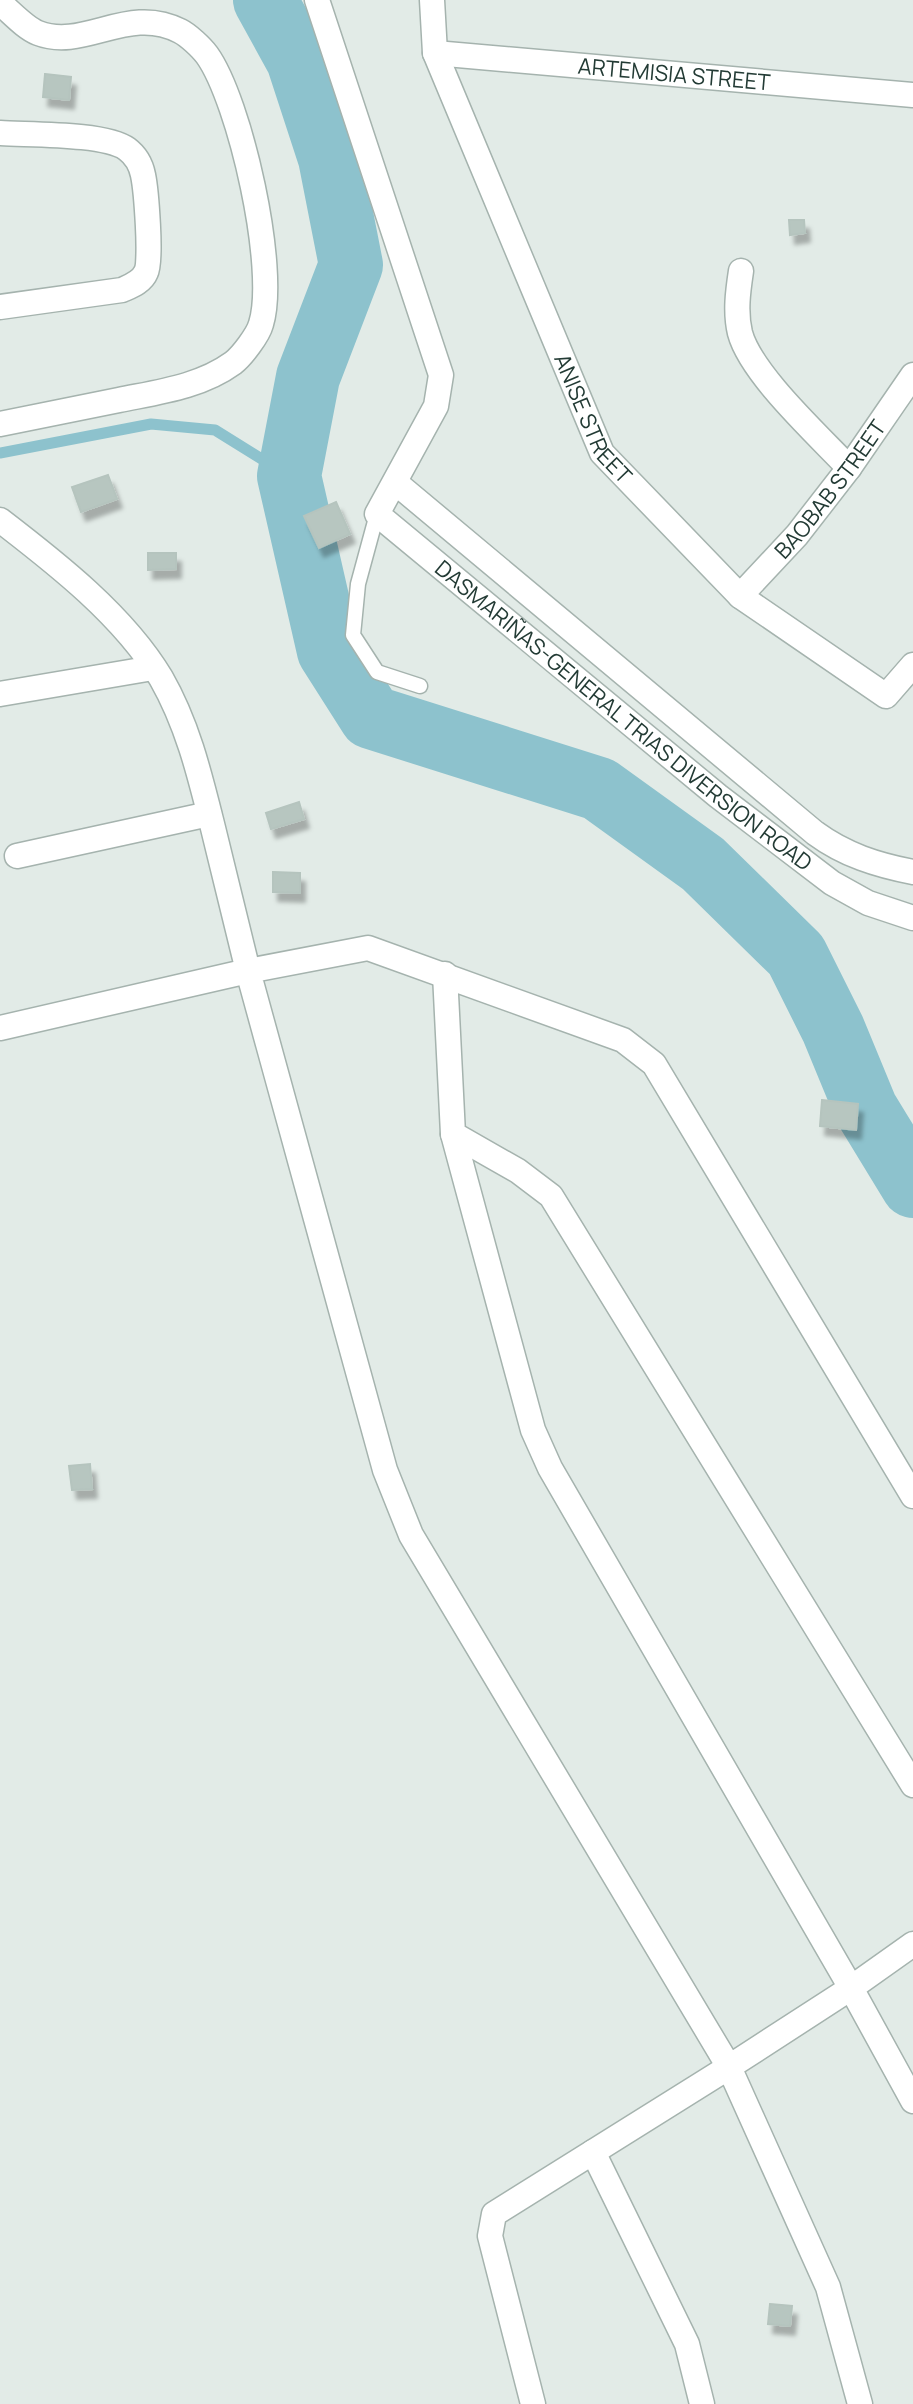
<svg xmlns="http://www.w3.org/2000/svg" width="913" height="2404" font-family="Manrope,sans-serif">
<defs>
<filter id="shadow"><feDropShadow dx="5" dy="9" stdDeviation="2" flood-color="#0004"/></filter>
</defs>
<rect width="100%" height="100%" fill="#e2ebe7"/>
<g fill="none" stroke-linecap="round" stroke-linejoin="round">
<polyline stroke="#8dc2cd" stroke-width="11" points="0,453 151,424 215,430 289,476"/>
<polyline stroke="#8dc2cd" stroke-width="64" points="265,0 298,60 330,158 351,265 308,377 289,476 329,651 371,717 599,789 703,864 796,955 833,1029 866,1109 913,1186"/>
</g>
<g fill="#b7c6c0" stroke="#b5c4be" stroke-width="2" filter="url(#shadow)">
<polygon points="45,74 71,77 69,100 43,97"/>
<polygon points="789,220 804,220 805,233 790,235"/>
<polygon points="108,475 117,499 81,512 72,487"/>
<polygon points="336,502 350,534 319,548 304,516"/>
<polygon points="148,553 176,553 176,569 148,570"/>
<polygon points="299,802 304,819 271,829 266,813"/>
<polygon points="273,872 300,873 300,893 273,892"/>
<polygon points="822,1100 858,1104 856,1130 820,1126"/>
<polygon points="90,1464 92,1489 72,1490 69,1466"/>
<polygon points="770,2304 792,2306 790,2326 768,2324"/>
</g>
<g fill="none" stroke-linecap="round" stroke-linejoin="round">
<defs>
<polyline id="service" points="377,514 358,584 353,635 377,672 420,686"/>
<g id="minor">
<path id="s1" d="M317,0l124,375 -5,31 -59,108 341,282 114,87 36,20 45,15"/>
<path id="s2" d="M432,0l3,53 167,400 138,143 146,100 27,-31"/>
<path d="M0,3c11,9 25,25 38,30 46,18 90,-29 142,-2 8,4 21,16 27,24 33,46 71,214 54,269 -3,11 -19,32 -28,39 -33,24 -75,29 -114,37 -40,8 -79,16 -119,24"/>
<path id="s3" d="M435,53l478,42"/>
<path d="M0,133c29,2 105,0 127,16 8,6 14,16 16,26 3,14 9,86 3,97 -4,10 -15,14 -24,18l-122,17"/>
<path d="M741,271c-3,20 -6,41 -1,62 11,41 78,102 109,135"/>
<path d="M396,483l419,350c30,22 62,32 98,39"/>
<path d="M0,520c56,43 124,96 161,158 27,47 39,98 52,150 12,48 23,95 35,143l-248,57"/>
<path id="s4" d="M740,596l57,-61 52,-67 64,-93"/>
<polyline points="0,694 153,668"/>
<polyline points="17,856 209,814"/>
<polyline points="445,974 453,1134 518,1171 551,1196 913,1785"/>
<polyline points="453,1134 533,1430 550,1468 851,1988 729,2067 411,1535 385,1470 248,971 368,948 623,1040 654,1064 913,1496"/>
<polyline points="913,1944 851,1988 913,2101"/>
<polyline points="593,2152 687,2344 702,2404"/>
<polyline points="533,2404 490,2236 494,2214 729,2067 828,2287 860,2404"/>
</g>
</defs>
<use href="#service" stroke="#a5b3ae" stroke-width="17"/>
<use href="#minor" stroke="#a5b3ae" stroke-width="27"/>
<use href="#service" stroke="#fff" stroke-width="14"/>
<use href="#minor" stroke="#fff" stroke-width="24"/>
</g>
<g text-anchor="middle" stroke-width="7" stroke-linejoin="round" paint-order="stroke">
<g font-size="22" fill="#233b35" stroke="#f2f8f5">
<text dy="8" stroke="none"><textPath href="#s3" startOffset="240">ARTEMISIA STREET</textPath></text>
<text dy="8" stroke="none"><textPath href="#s2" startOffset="452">ANISE STREET</textPath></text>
<text dy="8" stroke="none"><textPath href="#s4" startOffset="140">BAOBAB STREET</textPath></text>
<text dy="8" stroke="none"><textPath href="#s1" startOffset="868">DASMARIÑAS-GENERAL TRIAS DIVERSION ROAD</textPath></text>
</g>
</g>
</svg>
